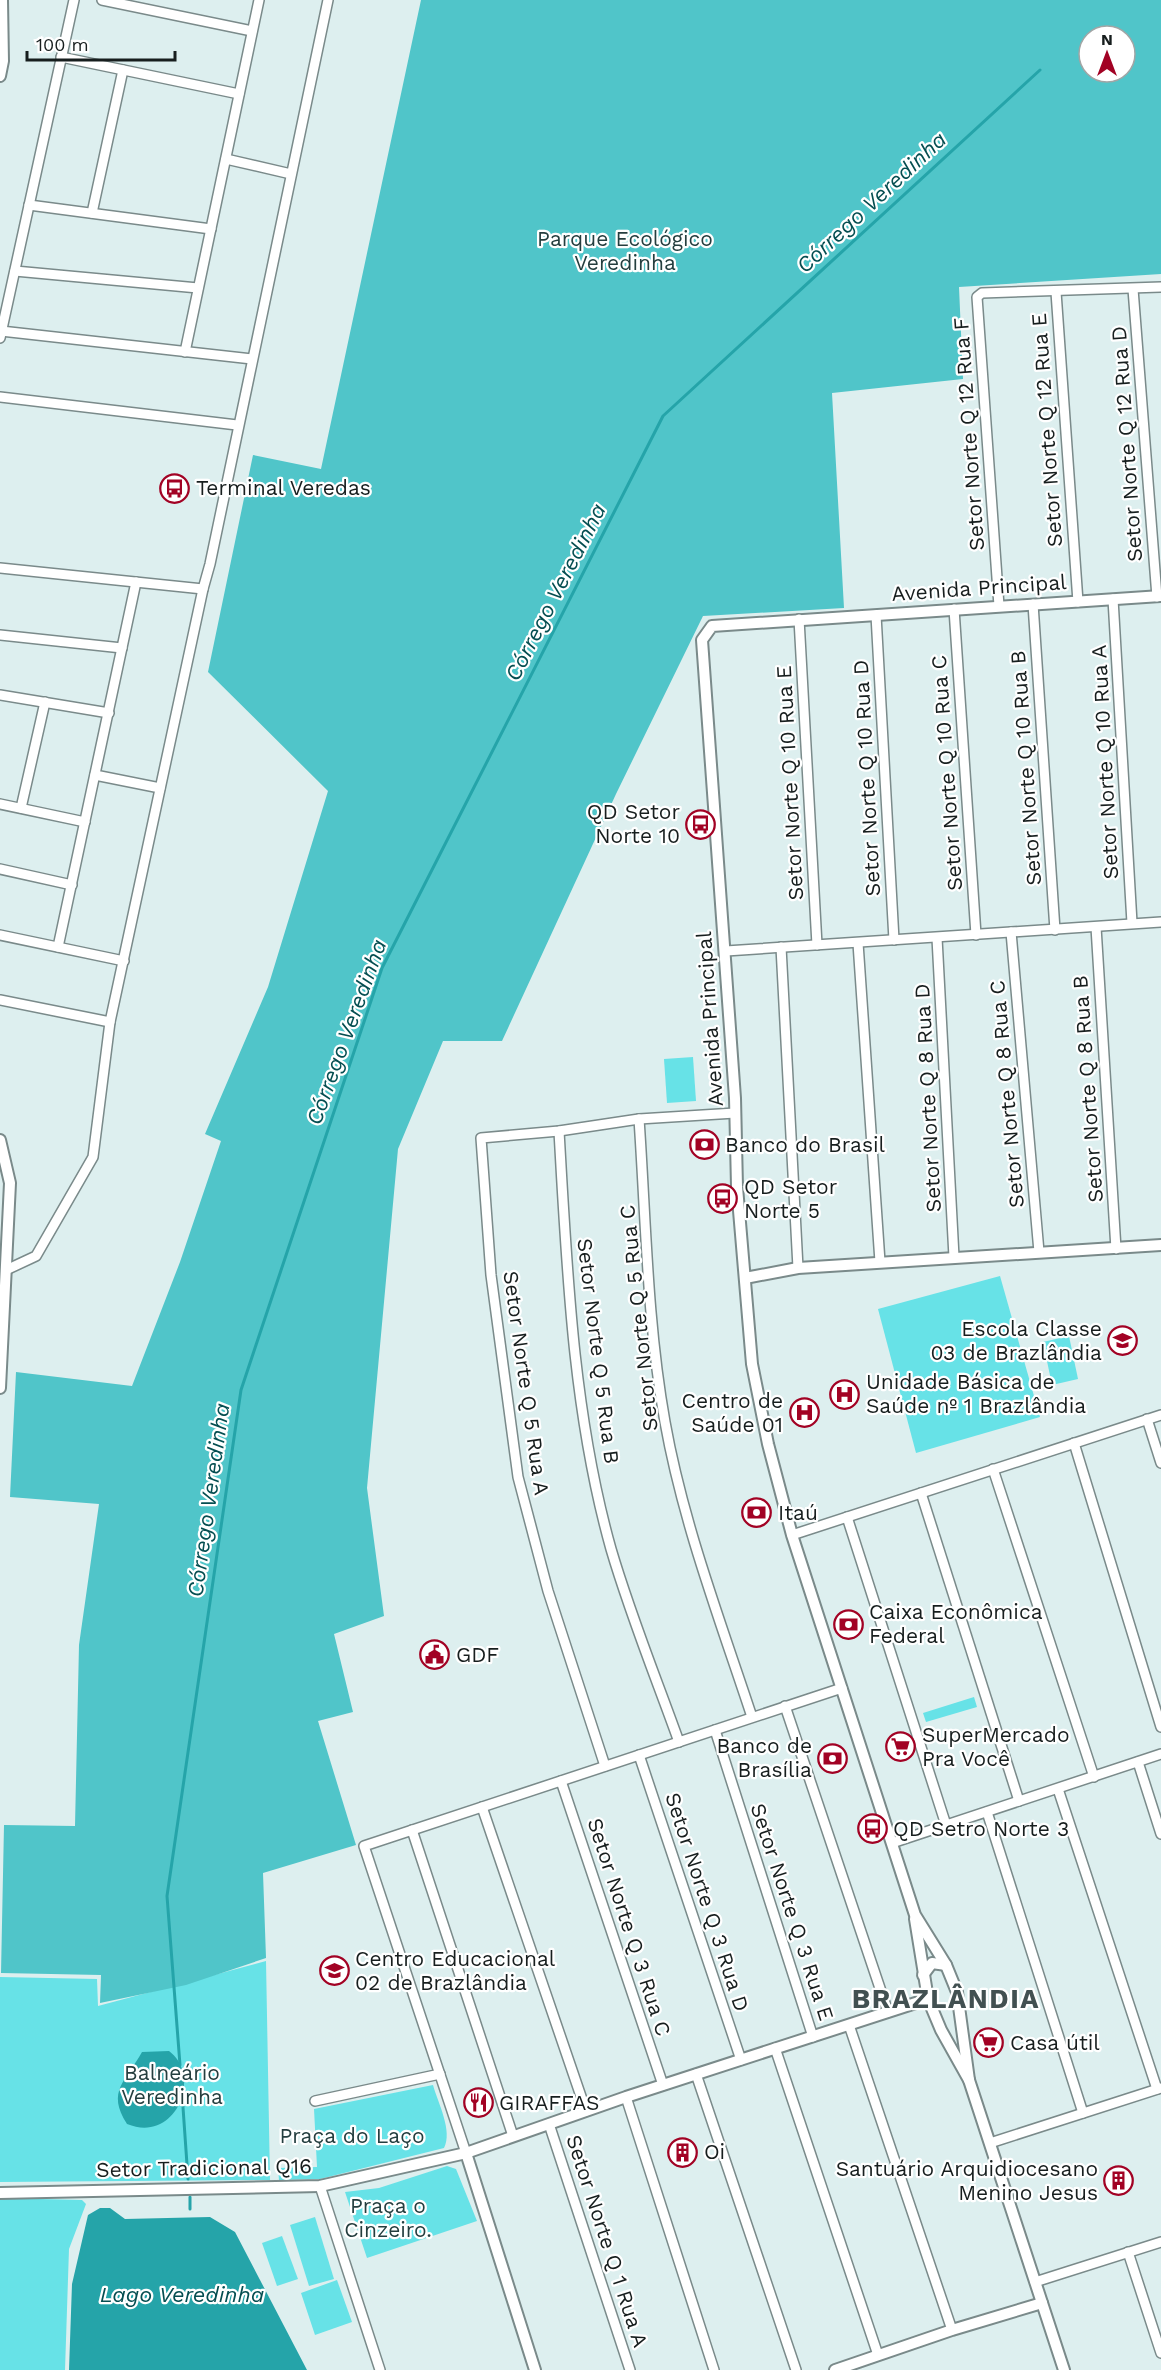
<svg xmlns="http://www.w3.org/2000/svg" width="1161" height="2370" font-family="'Work Sans',sans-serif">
<rect width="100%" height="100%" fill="#ddefef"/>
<g fill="#67e2e7">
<polygon points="693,1057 696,1101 667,1103 664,1059"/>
<polygon points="1000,1276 1040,1417 916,1453 878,1309"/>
<polygon points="1069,1336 1078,1379 1052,1385 1043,1342"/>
<polygon points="974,1697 977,1707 926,1722 923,1713"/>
<polygon points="266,1961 270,2180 0,2182 0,1977 97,1979 98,2006"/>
<path d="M433,2085c5,18 20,46 11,63l-124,31 -41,1 -1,-12 39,-1 -3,-58z"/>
<polygon points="447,2166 456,2169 477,2221 367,2258 345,2192 379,2188"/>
<polygon points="0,2198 82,2200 86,2204 69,2249 65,2370 0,2370"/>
<polygon points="315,2217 334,2279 309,2286 290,2225"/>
<polygon points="282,2236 298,2279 277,2286 262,2243"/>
<polygon points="337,2280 352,2322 315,2335 301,2293"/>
</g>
<path fill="#50c5c9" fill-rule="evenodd" d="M421,0h740v274l-202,13 4,92 -131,14 12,215 -141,8 -87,178 -114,247h-59l-45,108 -31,339 17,128 -50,18 19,78 -35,9 38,124 -93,28 3,85 -80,27 -86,18 1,-28 -100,-2 3,-148 71,1 4,-181 20,-141 -89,-7 6,-125 116,14 48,-124 41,-121 -16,-7 63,-147 60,-196 -120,-119 45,-217 68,14zM1089,36h36v36h-36z"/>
<g fill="#25a4a9">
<path d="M169,2051c34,25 7,93 -42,73 -21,-33 -1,-43 15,-72z"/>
<polygon points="100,2208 110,2208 125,2219 210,2217 235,2232 307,2370 69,2370 72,2284 88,2215"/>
</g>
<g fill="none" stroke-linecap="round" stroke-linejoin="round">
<g stroke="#25a4a9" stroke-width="3">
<polyline points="180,2065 167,1896 241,1390 382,968 663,416 1040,70"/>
<polyline points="182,2093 188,2179"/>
<polyline points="190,2197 190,2209"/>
</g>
<defs>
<g id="minor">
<polyline points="102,0 252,31"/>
<polyline points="61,57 239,94"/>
<polyline points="226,159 291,174"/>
<polyline points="29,205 211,229"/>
<polyline points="92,213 123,70"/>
<polyline points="15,271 198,288"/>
<polyline points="1133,289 1157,597"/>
<polyline points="1056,292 1078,602"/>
<polyline points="1,331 252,359"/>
<polyline points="0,338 74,0"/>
<polyline points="185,352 259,0"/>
<polyline points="0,397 237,425"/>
<polyline points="0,568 203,589"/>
<polyline points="1113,599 1132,923"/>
<polyline points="1033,604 1055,930"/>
<polyline points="999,606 977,297 982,293 1161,287"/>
<polyline points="954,609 976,935"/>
<polyline points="876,615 894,940"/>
<polyline points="799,619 817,945"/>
<polyline points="0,635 122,648"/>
<polyline points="0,695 109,713"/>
<polyline points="95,775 160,788"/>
<polyline points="0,804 85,822"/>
<polyline points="21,808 45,702"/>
<polyline points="0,869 72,885"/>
<polyline points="1096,927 1116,1249"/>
<polyline points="1011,932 1039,1252"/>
<polyline points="0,935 124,961"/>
<polyline points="937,938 954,1257"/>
<polyline points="858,943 880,1262"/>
<polyline points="58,947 136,582"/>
<polyline points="781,947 798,1268"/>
<polyline points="726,951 1161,922"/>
<polyline points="0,1000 110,1022"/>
<path d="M639,1119c7,101 8,203 26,303 18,101 55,198 87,295"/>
<path d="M559,1131c8,140 14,283 52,418 19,65 45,129 68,193"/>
<polyline points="6,1270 36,1256 93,1157 110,1022 203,589 210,564 328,0"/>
<polyline points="1147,1419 1161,1463"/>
<polyline points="1074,1443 1161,1727"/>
<polyline points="993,1469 1094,1777"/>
<polyline points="921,1493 1019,1801"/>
<polyline points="847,1517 946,1825"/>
<polyline points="792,1535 1161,1415"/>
<polyline points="785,1706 888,2012"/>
<polyline points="715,1730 813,2037"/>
<polyline points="639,1755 741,2060"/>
<polyline points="1138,1762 1161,1834"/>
<polyline points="605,1766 548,1591 518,1477 491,1275 481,1138 559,1131 639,1119 735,1113"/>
<polyline points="561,1781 663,2085"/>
<polyline points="1058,1789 1157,2089"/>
<polyline points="482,1807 586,2111"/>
<polyline points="987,1812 1083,2113"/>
<polyline points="412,1830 513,2136"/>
<polyline points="892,1843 1161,1754"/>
<polyline points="849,2025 952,2330"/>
<polyline points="775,2048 878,2355"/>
<polyline points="696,2074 796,2370"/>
<polyline points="626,2097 714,2370"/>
<polyline points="315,2101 440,2074"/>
<polyline points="549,2124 630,2370"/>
<polyline points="990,2143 1161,2088"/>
<polyline points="466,2153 364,1846 842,1688"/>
<polyline points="320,2186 380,2370"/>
<polyline points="1128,2252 1161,2353"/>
<polyline points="1035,2282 1161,2242"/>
</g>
<g id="tertiary">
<polyline points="0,76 3,61 2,0"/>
<polyline points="0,1140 10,1183 0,1388"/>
<polyline points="745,1278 798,1268 1161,1245"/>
<polyline points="915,1919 928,1999 941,2030 969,2080 1064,2370"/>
<polyline points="923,1975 932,1963 946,1965"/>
<polyline points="969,2080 957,1992 946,1965 915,1915 792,1535 768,1444 752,1364 737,1187 735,1098 702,640 712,626 1161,596"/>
<polyline points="466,2153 535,2370"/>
<polyline points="0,2193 320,2186 466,2153 626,2097 928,1999"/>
<polyline points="835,2370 952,2330 1042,2303"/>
</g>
</defs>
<use href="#minor" stroke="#7a8a8a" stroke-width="12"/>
<use href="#tertiary" stroke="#7a8a8a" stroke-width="14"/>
<use href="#minor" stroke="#fff" stroke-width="9"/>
<use href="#tertiary" stroke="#fff" stroke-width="10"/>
</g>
<defs>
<symbol id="bus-ring" viewBox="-11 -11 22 22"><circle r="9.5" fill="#fff" stroke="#a20224" stroke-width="1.5"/><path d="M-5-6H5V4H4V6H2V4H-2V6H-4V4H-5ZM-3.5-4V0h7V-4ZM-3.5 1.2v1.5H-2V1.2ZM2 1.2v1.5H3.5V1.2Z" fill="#a20224"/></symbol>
<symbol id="bank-ring" viewBox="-11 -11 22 22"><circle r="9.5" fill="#fff" stroke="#a20224" stroke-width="1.5"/><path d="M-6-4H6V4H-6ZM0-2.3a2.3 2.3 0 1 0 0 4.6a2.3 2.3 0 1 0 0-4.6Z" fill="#a20224"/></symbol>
<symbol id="school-ring" viewBox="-11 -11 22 22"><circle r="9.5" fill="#fff" stroke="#a20224" stroke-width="1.5"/><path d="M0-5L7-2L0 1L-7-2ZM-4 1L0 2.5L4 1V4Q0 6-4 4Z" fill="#a20224"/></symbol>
<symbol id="hospital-ring" viewBox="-11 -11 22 22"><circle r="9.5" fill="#fff" stroke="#a20224" stroke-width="1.5"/><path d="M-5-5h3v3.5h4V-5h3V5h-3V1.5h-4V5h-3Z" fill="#a20224"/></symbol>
<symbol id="civic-ring" viewBox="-11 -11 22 22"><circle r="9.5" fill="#fff" stroke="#a20224" stroke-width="1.5"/><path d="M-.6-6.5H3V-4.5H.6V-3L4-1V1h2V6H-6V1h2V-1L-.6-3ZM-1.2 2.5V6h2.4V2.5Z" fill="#a20224"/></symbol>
<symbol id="supermarket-ring" viewBox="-11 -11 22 22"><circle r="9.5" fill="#fff" stroke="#a20224" stroke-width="1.5"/><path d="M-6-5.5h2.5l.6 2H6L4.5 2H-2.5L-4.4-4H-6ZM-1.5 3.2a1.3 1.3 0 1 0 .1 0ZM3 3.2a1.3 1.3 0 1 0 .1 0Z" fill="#a20224"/></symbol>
<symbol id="restaurant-ring" viewBox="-11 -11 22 22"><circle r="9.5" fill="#fff" stroke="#a20224" stroke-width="1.5"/><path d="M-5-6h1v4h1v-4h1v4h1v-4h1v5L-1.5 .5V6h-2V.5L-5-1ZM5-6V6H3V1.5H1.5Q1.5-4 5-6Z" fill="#a20224"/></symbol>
<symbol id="building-ring" viewBox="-11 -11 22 22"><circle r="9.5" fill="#fff" stroke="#a20224" stroke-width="1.5"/><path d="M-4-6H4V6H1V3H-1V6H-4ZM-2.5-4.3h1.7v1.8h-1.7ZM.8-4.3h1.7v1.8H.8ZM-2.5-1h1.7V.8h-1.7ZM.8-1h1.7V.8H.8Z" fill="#a20224"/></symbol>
</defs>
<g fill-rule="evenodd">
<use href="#bus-ring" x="158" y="472" width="33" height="33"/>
<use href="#bus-ring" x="684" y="808" width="33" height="33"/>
<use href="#bank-ring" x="688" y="1128" width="33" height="33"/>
<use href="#bus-ring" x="706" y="1182" width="33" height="33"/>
<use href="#school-ring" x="1106" y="1324" width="33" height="33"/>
<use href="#hospital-ring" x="828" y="1378" width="33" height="33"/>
<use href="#hospital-ring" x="788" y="1396" width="33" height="33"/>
<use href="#bank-ring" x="740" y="1496" width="33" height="33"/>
<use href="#bank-ring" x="832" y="1608" width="33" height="33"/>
<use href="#civic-ring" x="418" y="1638" width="33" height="33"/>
<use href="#supermarket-ring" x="884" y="1730" width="33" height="33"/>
<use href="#bank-ring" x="816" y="1742" width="33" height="33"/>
<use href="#bus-ring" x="856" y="1812" width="33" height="33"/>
<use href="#school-ring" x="318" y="1954" width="33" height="33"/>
<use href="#supermarket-ring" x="972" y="2026" width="33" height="33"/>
<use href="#restaurant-ring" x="462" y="2086" width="33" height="33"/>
<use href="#building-ring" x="666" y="2136" width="33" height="33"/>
<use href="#building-ring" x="1102" y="2164" width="33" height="33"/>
</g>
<g text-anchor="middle" stroke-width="4.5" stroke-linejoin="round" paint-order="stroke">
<g font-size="21" fill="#243e3f" stroke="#fff">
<text x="625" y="246">Parque Ecológico<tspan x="625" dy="24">Veredinha</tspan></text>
<text x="172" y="2080">Balneário<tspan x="172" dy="24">Veredinha</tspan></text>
<text x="352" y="2143">Praça do Laço</text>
<text x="388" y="2213">Praça o<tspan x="388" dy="24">Cinzeiro.</tspan></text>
</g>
<g font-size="21" fill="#171e1e" stroke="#fff">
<text transform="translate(1047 430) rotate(-94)" y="7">Setor Norte Q 12 Rua E</text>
<text transform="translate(969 434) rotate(-94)" y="7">Setor Norte Q 12 Rua F</text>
<text transform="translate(1127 444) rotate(-94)" y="7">Setor Norte Q 12 Rua D</text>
<text transform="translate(979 588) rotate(-4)" y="7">Avenida Principal</text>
<text transform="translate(1105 762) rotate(-93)" y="7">Setor Norte Q 10 Rua A</text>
<text transform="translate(1026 768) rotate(-94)" y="7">Setor Norte Q 10 Rua B</text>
<text transform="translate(947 773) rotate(-94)" y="7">Setor Norte Q 10 Rua C</text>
<text transform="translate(867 778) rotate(-93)" y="7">Setor Norte Q 10 Rua D</text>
<text transform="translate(790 783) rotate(-93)" y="7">Setor Norte Q 10 Rua E</text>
<text transform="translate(710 1019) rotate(-94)" y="7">Avenida Principal</text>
<text transform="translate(1088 1089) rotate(-94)" y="7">Setor Norte Q 8 Rua B</text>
<text transform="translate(1007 1094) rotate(-95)" y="7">Setor Norte Q 8 Rua C</text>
<text transform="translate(928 1098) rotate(-93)" y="7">Setor Norte Q 8 Rua D</text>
<text transform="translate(639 1318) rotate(-96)" y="7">Setor Norte Q 5 Rua C</text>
<text transform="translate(598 1351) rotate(83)" y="7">Setor Norte Q 5 Rua B</text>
<text transform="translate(526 1383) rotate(82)" y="7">Setor Norte Q 5 Rua A</text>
<text transform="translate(707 1902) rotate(72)" y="7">Setor Norte Q 3 Rua D</text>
<text transform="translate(792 1912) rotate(72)" y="7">Setor Norte Q 3 Rua E</text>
<text transform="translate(629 1927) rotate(72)" y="7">Setor Norte Q 3 Rua C</text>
<text transform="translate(204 2168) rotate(-1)" y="7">Setor Tradicional Q16</text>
<text transform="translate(607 2241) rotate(72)" y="7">Setor Norte Q 1 Rua A</text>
</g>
<g font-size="21" fill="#171e1e" stroke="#fff" text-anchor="start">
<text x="196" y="495">Terminal Veredas</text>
<text x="680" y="819" text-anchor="end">QD Setor<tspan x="680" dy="24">Norte 10</tspan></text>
<text x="725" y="1152">Banco do Brasil</text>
<text x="744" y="1194">QD Setor<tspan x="744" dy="24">Norte 5</tspan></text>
<text x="1102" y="1336" text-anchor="end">Escola Classe<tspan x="1102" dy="24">03 de Brazlândia</tspan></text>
<text x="866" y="1389">Unidade Básica de<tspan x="866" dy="24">Saúde nº 1 Brazlândia</tspan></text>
<text x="783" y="1408" text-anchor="end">Centro de<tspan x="783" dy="24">Saúde 01</tspan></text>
<text x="778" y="1520">Itaú</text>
<text x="869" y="1619">Caixa Econômica<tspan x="869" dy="24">Federal</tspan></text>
<text x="456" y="1662">GDF</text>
<text x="922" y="1742">SuperMercado<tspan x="922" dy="24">Pra Você</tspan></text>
<text x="812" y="1753" text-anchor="end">Banco de<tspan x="812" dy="24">Brasília</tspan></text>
<text x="893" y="1836">QD Setro Norte 3</text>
<text x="355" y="1966">Centro Educacional<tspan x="355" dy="24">02 de Brazlândia</tspan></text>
<text x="1010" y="2050">Casa útil</text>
<text x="499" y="2110">GIRAFFAS</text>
<text x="704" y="2159">Oi</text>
<text x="1098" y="2176" text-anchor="end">Santuário Arquidiocesano<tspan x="1098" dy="24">Menino Jesus</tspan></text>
</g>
<g font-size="22" font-style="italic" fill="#054e51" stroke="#fff">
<text transform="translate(871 202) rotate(-43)" y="8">Córrego Veredinha</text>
<text transform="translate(555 592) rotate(-63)" y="8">Córrego Veredinha</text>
<text transform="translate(346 1032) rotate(-70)" y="8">Córrego Veredinha</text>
<text transform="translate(208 1500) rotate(-82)" y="8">Córrego Veredinha</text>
<text x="182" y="2302">Lago Veredinha</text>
</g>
<g font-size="27" font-weight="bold" letter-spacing="1.5" fill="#425051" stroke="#fff">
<text x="946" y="2008">BRAZLÂNDIA</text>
</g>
</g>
<g transform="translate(1107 54)"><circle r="28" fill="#ffffff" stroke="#a2a5a5" stroke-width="1.5"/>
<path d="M0-4.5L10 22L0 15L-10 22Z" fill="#a20224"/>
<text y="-9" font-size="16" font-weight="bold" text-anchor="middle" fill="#171e1e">N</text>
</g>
<path d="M27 51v9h148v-9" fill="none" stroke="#171e1e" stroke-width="3"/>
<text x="36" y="51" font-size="18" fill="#171e1e" stroke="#ffffff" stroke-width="4.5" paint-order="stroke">100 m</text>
</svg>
